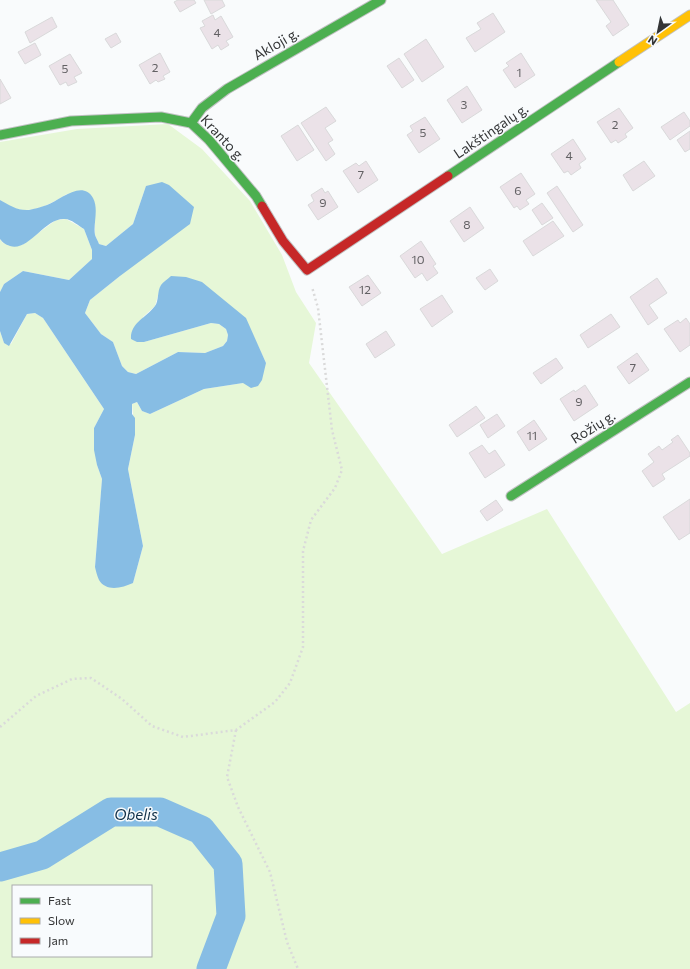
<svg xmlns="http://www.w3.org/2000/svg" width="690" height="969" font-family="Commissioner,sans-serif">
<rect width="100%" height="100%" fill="#f9fbfc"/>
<g fill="#e6f7d7" fill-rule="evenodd">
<path d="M168,124l34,25 48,52 32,54 14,37 20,31 -7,40 133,191 105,-45 129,203 14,-9v266h-690v-638l4,12 7,1 16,-30 8,-1 8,5 61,91 -10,19 3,37 5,14 -7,88 38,16 10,-37 -15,-77 7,-34 -3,-31 5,-2 5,9 8,3 54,-25 39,-6 23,-20 -21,-45 -84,-33 -6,21 -12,11 1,25 67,-19 8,1 7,5 2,6 -1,6 -4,5 -18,7 -27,-1 -42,22 -8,-2 -6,-6 -9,-24 -12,-8 -16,-21 5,-13 30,-24 26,-90 -13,38 -27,22 -7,-2 -4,-9v-26l-28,-15c-15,9 -35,21 -53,14 -5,-1 -10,-5 -14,-8v-58l77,-13zM13,886h138v70h-138z"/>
<polygon points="66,219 84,229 92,250 92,259 69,280 23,271 4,284 0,292 0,239 3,243 22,245 56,220"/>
</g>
<path fill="#87bde4" d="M162,182l7,3 25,22 -4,17 -70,52 -30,24 -5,13 16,21 12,8 9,24 6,6 8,2 42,-22 27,1 18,-7 4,-5 1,-6 -2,-6 -7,-5 -8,-1 -67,19h-7l-6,-3c-1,-16 15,-21 24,-33 4,-5 2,-15 6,-21 2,-3 7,-6 10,-9l15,1 16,5 44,36 20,45 -4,17 -4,6 -7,2 -8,-5 -39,6 -54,25 -8,-3 -5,-9 -5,2v10l3,4v17l-7,34 15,77 -10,37c-11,5 -27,9 -34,-3 -2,-4 -3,-9 -4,-13l7,-88 -5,-14 -3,-15v-22l10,-19 -61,-91 -8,-5 -8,1 -18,32 -5,-3 -4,-12v-39l4,-8 19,-13 46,9 23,-21v-9l-8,-21c-5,-3 -13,-10 -19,-10 -20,-2 -36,33 -55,27 -5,-2 -7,-3 -10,-7v-39c9,5 18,11 29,10 5,-1 12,-3 18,-5 12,-4 35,-26 46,-7 6,11 0,26 2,37 1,3 3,6 4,9l7,2 27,-22 13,-38z"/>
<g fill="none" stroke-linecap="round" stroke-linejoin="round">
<polyline stroke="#87bde4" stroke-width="29" points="0,867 42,855 111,812 160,812 201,830 228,864 231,916 211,969"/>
</g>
<g fill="#ebe2e8" stroke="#d9d9da">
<polygon points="178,0 194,0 196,3 180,12 174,2"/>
<polygon points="204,0 222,0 225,6 211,14"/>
<polygon points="596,0 613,0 629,25 613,36 606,26 611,22"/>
<polygon points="493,13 505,32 475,52 466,38 481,29 477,23"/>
<polygon points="213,15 215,20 221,16 233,37 226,41 229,45 221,50 218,45 212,49 200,28 205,26 202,21"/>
<polygon points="52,17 57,27 30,43 25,32"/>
<polygon points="116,33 121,42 111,48 105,39"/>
<polygon points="426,39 444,67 422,82 404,54"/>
<polygon points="35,43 41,55 25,64 18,52"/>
<polygon points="160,53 170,72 163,76 165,79 158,82 156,80 150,84 139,65"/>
<polygon points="521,53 535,75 515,88 503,70 509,66 506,63"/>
<polygon points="70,54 82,73 74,77 77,82 68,86 66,82 60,85 49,66"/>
<polygon points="399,58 414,80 402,88 387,66"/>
<polygon points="0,79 11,98 0,104"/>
<polygon points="467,86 482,110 462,123 447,100"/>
<polygon points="326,107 336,121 325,128 333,140 328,143 335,154 326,161 301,123"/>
<polygon points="619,108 633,128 625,134 627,137 618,143 616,140 611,143 597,122"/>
<polygon points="684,112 690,121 690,126 670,140 661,127"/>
<polygon points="425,117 440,139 419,153 407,135 413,131 410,126"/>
<polygon points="298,125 314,150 297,161 281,136"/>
<polygon points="690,131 690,149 685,152 677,140"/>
<polygon points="573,139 586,159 579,164 581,168 571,175 568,171 564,173 551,154"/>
<polygon points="366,161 378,180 358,193 343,171 356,163 359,166"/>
<polygon points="644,161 655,176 633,191 623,175"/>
<polygon points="521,173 535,194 526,200 529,204 520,210 517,206 514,208 500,187"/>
<polygon points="557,186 583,225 573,232 547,193"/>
<polygon points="322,188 325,193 328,191 338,207 318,220 308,205 314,201 311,195"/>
<polygon points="542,203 553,218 542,225 532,210"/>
<polygon points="470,207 484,228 464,242 450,221"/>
<polygon points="553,221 564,236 533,256 523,241"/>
<polygon points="421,241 436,264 433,266 438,273 427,281 422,273 415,278 400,256"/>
<polygon points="490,269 498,281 485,290 476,278"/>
<polygon points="368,275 381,293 362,306 349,287"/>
<polygon points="657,278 667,293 649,305 658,318 648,325 630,297"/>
<polygon points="442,295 453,312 432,327 420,309"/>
<polygon points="611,314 620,327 588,348 580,335"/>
<polygon points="686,318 690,324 690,345 680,352 664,329 678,320 680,323"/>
<polygon points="386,331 395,345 375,358 366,344"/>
<polygon points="637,353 649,370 629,384 617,367"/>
<polygon points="556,358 563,368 541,384 533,373"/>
<polygon points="585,385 598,405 574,421 560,399 574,390 575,392"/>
<polygon points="476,406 485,418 457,437 449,425"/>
<polygon points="497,414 505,426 488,438 480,425"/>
<polygon points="534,420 547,439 529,451 517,432"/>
<polygon points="678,435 690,453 690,456 662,474 665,479 653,487 642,471 654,462 648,454 659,446 662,450 673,442 671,440"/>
<polygon points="482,445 489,454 495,450 505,465 485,478 469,453"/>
<polygon points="690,499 690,533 679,540 663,517"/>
<polygon points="496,500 503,510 487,521 480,511"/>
</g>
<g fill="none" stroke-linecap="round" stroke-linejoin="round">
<defs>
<g id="fast">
<polyline points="191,123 202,108 227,89 381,0"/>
<polyline points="0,135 71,121 161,117 191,123 209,140 256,196 262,206"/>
<polyline points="448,176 619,62"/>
<polyline points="511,496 690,382"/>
</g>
<polyline id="slow" points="619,62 690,15"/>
<polyline id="jam" points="262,206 283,241 307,270 448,176"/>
</defs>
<use href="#fast" stroke="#c0c1c2" stroke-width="11"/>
<use href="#slow" stroke="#c0c1c2" stroke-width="11"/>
<use href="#jam" stroke="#c0c1c2" stroke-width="11"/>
<g stroke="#dadada" stroke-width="2.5" stroke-dasharray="2 3" stroke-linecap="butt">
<polyline points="0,727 36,696 72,679 91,678 122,699 152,726 183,737 236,730 275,702 290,683 303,647 303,551 311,520 335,488 342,470 332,430 318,308 312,287"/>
<polyline points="236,730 227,777 238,807 270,872 287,942 298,969"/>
</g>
<use href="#fast" stroke="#4caf50" stroke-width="9"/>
<use href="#slow" stroke="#ffc107" stroke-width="9"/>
<use href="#jam" stroke="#c62828" stroke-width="9"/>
</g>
<g text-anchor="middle" stroke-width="3" stroke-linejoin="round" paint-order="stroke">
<g font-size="12" fill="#636164">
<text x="217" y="37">4</text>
<text x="155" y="72">2</text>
<text x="65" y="73">5</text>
<text x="519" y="77">1</text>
<text x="464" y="109">3</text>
<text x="615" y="129">2</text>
<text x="423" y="137">5</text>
<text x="569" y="160">4</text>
<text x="361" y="179">7</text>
<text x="518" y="195">6</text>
<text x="323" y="207">9</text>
<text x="467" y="229">8</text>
<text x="418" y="264">10</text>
<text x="365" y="294">12</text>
<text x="633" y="372">7</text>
<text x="579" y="406">9</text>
<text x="532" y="440">11</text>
</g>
<g font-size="14" fill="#343536" stroke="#f8fbfd">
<text transform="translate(276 44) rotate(-30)" y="5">Akloji g.</text>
<text transform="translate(491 131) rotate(-34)" y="5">Lakštingalų g.</text>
<text transform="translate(223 138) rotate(47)" y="5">Kranto g.</text>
<text transform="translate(593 427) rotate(-32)" y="5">Rožių g.</text>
</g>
<g font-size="15" font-style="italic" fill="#12324a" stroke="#f8fbfd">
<text x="136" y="820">Obelis</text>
</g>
</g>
<rect x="12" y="885" width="140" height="72" fill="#f8fbfd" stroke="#aaacad"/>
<rect x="20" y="898" width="20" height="6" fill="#4caf50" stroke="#aaacad"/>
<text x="48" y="905" font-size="12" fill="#343536">Fast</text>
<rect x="20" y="918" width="20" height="6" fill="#ffc107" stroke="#aaacad"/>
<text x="48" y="925" font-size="12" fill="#343536">Slow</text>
<rect x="20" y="938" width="20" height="6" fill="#c62828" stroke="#aaacad"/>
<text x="48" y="945" font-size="12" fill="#343536">Jam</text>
<g transform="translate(658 32) rotate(213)" stroke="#f8fbfd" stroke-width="3" paint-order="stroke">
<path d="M0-3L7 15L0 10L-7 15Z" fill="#343536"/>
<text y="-6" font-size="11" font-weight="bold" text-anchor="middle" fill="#343536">N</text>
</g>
</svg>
